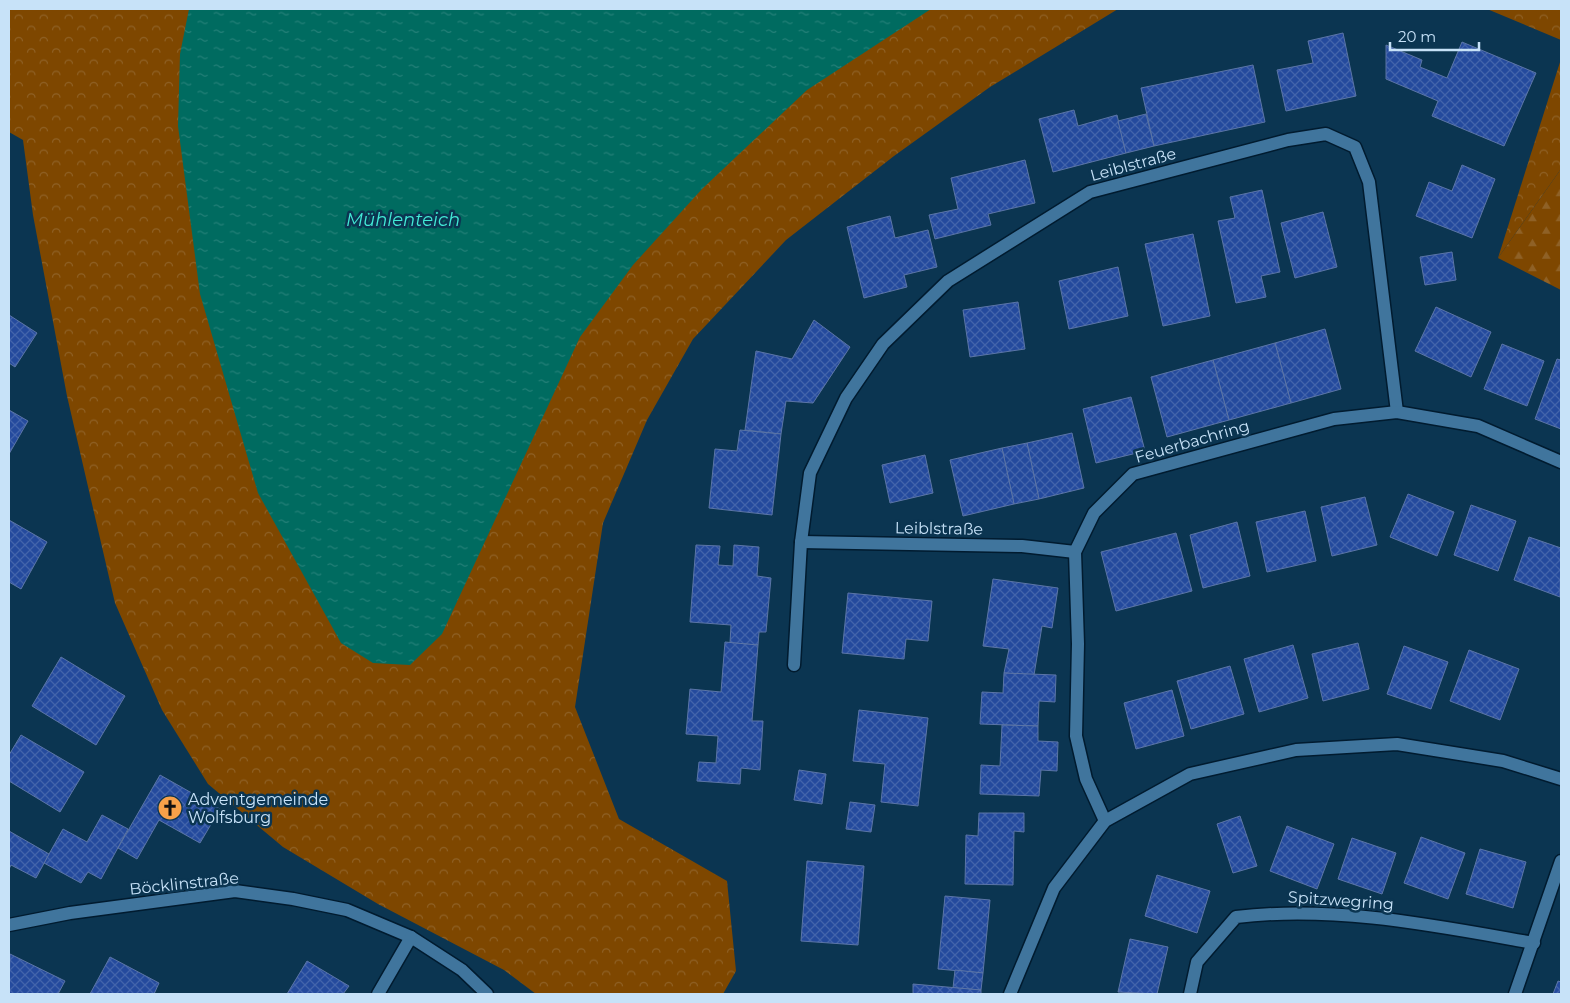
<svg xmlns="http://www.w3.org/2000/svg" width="1570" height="1003" font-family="Montserrat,sans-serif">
<defs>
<pattern id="forest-firs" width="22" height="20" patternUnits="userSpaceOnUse" patternTransform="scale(1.25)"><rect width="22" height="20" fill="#7e4700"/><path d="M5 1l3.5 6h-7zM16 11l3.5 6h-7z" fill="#8f6126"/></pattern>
<pattern id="park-crowns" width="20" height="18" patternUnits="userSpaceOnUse" patternTransform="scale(1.25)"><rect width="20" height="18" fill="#7e4700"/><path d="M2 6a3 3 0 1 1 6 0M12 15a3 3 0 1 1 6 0" fill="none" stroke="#8f6126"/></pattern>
<pattern id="water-ripples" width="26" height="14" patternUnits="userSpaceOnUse" patternTransform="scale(1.25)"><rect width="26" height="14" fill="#006b60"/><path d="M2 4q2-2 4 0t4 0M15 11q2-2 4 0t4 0" fill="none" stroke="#248078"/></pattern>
<pattern id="building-cross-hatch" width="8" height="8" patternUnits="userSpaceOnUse" patternTransform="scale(1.25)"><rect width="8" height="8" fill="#244a9d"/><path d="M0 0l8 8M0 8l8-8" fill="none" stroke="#4264ab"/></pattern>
</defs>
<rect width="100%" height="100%" fill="#0b3551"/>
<polygon fill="url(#forest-firs)" points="1561,169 1561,290 1498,258"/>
<g fill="url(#park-crowns)">
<polygon points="9,9 1118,9 990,87 894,156 786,240 693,339 647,420 603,523 575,707 619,819 727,881 736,971 723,994 536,994 504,970 378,904 283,847 208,784 162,710 115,603 67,396 33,215 23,140 9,132"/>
<polygon points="1487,9 1561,9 1561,40"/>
<polygon points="1561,59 1561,169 1498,258"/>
</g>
<polygon fill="url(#water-ripples)" points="189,9 931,9 807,90 702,189 633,265 580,337 442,634 410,665 373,663 341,643 258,493 200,294 178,126 180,54"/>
<g fill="url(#building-cross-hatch)" stroke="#5b75a7">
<polygon points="1343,33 1356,96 1286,111 1277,70 1313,63 1308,41"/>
<polygon points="1462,42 1536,73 1504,146 1432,116 1438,101 1386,79 1386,45 1422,60 1420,67 1447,78"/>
<polygon points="1253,65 1265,122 1154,146 1141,88"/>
<polygon points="1074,110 1078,126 1117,115 1126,153 1053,172 1039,119"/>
<polygon points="1146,114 1154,146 1126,153 1118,121"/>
<polygon points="1025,160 1035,203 988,214 991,225 935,239 929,215 958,209 951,178"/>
<polygon points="1462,165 1495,179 1472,238 1416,216 1429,182 1452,191"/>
<polygon points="1262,190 1280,272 1261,276 1266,297 1236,303 1218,221 1235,218 1230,197"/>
<polygon points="1323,212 1337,267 1295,278 1281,223"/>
<polygon points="890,216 895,238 928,230 937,267 904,275 907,287 864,298 847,227"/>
<polygon points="1193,234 1210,316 1163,326 1145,244"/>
<polygon points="1452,252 1456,280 1425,285 1420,257"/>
<polygon points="1118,267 1128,316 1069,329 1059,281"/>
<polygon points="1018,302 1025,349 970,357 963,310"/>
<polygon points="1436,307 1491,332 1471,377 1415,351"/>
<polygon points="9,315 37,333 15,367 9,363"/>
<polygon points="814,320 850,347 813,403 786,401 781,434 745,430 756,351 792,359"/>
<polygon points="1325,329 1341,389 1291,403 1275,343"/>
<polygon points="1275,343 1291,403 1229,420 1213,360"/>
<polygon points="1502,344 1544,361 1527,406 1484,389"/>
<polygon points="1557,359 1561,360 1561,429 1535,419"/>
<polygon points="1213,360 1229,420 1167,437 1151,377"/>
<polygon points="1131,397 1145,451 1096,463 1083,409"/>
<polygon points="9,410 28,421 9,454"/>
<polygon points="740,430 781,434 772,515 709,508 715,449 737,451"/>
<polygon points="1072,433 1084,488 1039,499 1027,443"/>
<polygon points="1027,443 1039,499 1014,504 1002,448"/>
<polygon points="1002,448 1014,504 963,516 950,460"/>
<polygon points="925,455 933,493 890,503 882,465"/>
<polygon points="1408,494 1454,512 1437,556 1390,537"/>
<polygon points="1365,497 1377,545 1332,556 1321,507"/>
<polygon points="1471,505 1516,521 1498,571 1454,555"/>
<polygon points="1305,511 1316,561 1267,572 1256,522"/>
<polygon points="9,520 47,542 21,589 9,582"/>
<polygon points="1237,522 1250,576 1203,588 1190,535"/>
<polygon points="1176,533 1192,591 1116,611 1101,552"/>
<polygon points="1529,537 1561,548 1560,597 1514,580"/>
<polygon points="696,545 720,546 718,565 733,566 734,545 759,547 757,576 771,578 766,632 759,632 758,645 730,643 731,625 690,622"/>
<polygon points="993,579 1058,588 1052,628 1042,626 1034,675 1004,673 1009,649 983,646"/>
<polygon points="848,593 932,601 928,641 906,639 904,659 842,653"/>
<polygon points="725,642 758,645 752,721 763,721 760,770 741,768 740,784 697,781 699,762 716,763 718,736 686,734 690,689 721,692"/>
<polygon points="1358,643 1369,689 1323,701 1312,654"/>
<polygon points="1293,645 1308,698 1259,712 1244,659"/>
<polygon points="1404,646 1448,662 1431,709 1387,694"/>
<polygon points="1469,650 1519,669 1500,720 1450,701"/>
<polygon points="61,657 125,696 96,745 32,706"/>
<polygon points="1230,666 1244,714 1191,729 1177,681"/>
<polygon points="1004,673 1056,675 1055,702 1039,701 1038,726 980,724 982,692 1003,693"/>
<polygon points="1172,690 1184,736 1136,749 1124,703"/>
<polygon points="859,710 928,718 918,806 881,802 885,764 853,761"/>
<polygon points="1002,725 1038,726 1038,741 1058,742 1057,771 1041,770 1039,796 980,794 981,765 1000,766"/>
<polygon points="21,735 84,772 60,812 9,781 9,755"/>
<polygon points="799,770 826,774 822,804 794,800"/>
<polygon points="160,775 220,809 200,843 159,820 137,859 118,848"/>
<polygon points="850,802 875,805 871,832 846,829"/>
<polygon points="979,813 1024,813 1024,832 1014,831 1013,885 965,884 966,835 978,836"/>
<polygon points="102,815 128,829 101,879 88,872 81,883 44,863 63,829 87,842"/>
<polygon points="1240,816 1257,866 1233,873 1217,824"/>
<polygon points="1287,826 1334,844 1317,889 1270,871"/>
<polygon points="9,831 49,854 36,878 11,865 9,869"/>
<polygon points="1421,837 1465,853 1448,899 1404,883"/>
<polygon points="1352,838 1396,853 1382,894 1338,879"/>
<polygon points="1480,849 1526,862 1513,908 1466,894"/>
<polygon points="807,861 864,866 858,945 801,941"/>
<polygon points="1157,875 1210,891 1197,933 1145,916"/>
<polygon points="945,896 990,900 983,973 938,969"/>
<polygon points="1130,939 1168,947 1157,994 1118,992"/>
<polygon points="10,954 65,981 58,994 9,994"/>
<polygon points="110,957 159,983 154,994 90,994"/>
<polygon points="307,961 349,986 343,994 287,994"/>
<polygon points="955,970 983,973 981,990 953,988"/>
<polygon points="1558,981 1561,982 1561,994 1553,994"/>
<polygon points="913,984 981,990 981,994 913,994"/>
</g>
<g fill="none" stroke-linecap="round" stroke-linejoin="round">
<defs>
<g id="minor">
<polyline points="801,542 1022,546 1075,552"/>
<polyline points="794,665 801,542 810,473 846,398 883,344 948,281 1090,192 1288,140 1326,134 1355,147 1369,182 1397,412"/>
<polyline points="1105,821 1086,779 1076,736 1078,644 1075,552 1094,513 1133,474 1334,419 1397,412 1478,426 1561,462"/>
<polyline points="9,925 70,913 235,891 293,899 347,910 411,937 462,970 487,994"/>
<polyline points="378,994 411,937"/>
<polyline points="1010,994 1054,888 1105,821 1190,774 1296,750 1397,744 1503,761 1561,779"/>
<path d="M1190,994l7,-32 39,-45c100,-12 201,9 298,26"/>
<polyline points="1515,994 1561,861"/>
</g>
</defs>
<use href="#minor" stroke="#011b2f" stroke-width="15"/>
<use href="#minor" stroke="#40759d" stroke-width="12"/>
</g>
<defs>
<symbol id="church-disc" viewBox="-11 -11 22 22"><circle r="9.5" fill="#f7a149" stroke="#0b3551"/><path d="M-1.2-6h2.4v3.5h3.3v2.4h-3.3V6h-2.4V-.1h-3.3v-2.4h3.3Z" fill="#111"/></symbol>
</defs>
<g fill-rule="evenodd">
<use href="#church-disc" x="156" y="794" width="28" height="28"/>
</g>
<g text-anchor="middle" stroke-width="5" stroke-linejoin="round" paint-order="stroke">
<g font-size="16" fill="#c7e2f8" stroke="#0b3551">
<text transform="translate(1133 164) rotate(-15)" y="6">Leiblstraße</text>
<text transform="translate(1192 441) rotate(-16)" y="6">Feuerbachring</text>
<text transform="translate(939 528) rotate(1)" y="6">Leiblstraße</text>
<text transform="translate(184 883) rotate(-6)" y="6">Böcklinstraße</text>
<text transform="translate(1341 900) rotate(4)" y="6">Spitzwegring</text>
</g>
<g font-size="16" fill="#c7e2f8" stroke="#0b3551" text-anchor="start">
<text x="188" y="805">Adventgemeinde<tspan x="188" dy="18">Wolfsburg</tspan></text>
</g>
<g font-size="18" font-style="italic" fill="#42ead6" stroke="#0b3551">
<text x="403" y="226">Mühlenteich</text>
</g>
</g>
<rect width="1570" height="1003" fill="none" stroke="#c7e2f8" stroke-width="20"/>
<path d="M1390 42v8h89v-8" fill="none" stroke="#c7e2f8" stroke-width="2.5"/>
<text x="1398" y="42" font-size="15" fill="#c7e2f8" stroke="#0b3551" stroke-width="4" paint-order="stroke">20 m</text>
</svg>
